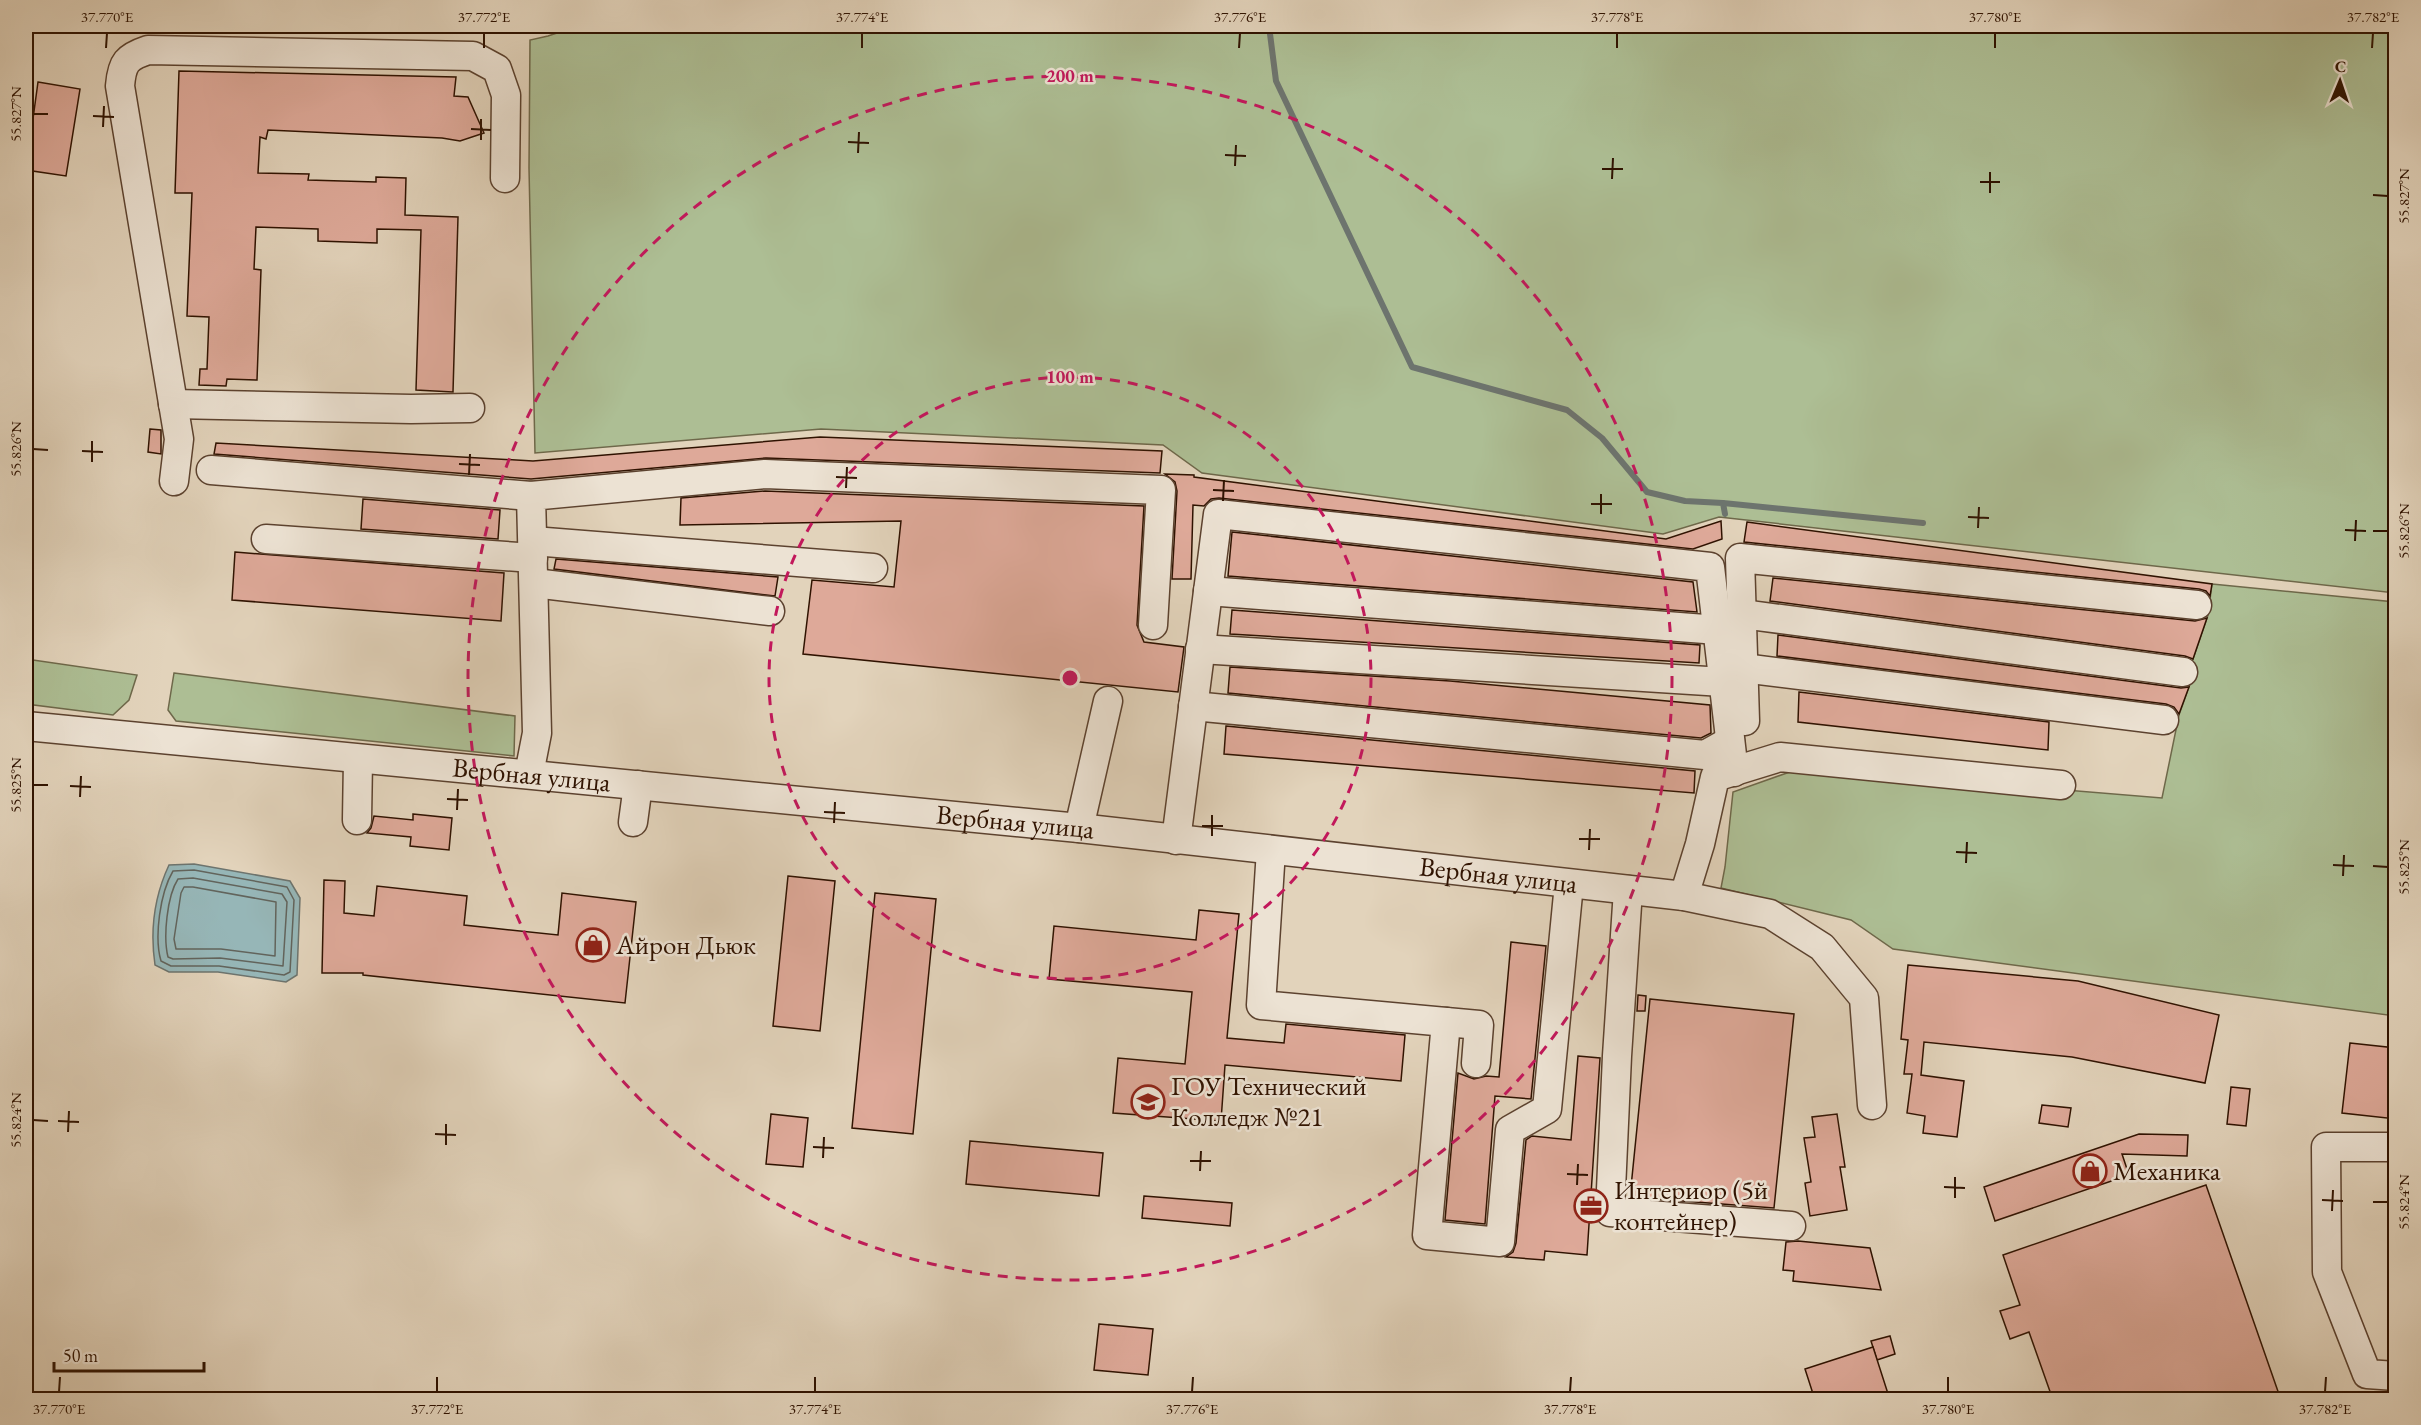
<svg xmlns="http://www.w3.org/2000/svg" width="2421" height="1425" font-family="'EB Garamond',serif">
<rect width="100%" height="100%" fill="#e2d3bb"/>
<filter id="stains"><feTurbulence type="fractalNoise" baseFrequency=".00333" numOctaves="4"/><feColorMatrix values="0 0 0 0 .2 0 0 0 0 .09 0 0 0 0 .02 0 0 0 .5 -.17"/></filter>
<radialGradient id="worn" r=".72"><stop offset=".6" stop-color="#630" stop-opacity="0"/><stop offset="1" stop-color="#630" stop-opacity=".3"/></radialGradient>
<g fill="#adbe94" stroke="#6e684a" stroke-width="1.5">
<polygon points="578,26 2395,26 2395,593 1719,517 1663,534 1202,473 1163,445 821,429 535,453 529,168 530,40 548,36"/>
<polygon points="2212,584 2395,602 2395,1016 1893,949 1851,920 1721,888 1725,867 1733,792 1801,768 2162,798 2179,715 2190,684 2192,662 2208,615"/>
<polygon points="26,659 137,675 129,700 113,715 26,704"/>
<polygon points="174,673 515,716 514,756 176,721 168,710"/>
</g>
<path fill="#96b6b7" stroke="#6d746e" stroke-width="1.5" d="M194,864l96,17 10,17 -3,77 -11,7 -68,-10h-49l-14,-7c-5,-34 -1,-68 14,-100z"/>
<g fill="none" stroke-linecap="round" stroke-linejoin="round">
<g stroke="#62645c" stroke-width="1.5">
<path d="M194,870l93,17 7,13 -4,72 -6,3 -65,-9h-48l-10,-5c-7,-24 -1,-68 12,-90z"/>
<path d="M193,878l89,16 5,8 -4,64 -63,-8 -47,1 -5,-2c-5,-20 -1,-61 10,-78z"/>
<polygon points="184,887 193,887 276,902 275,956 221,949 176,949 174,939 181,893"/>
</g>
<g stroke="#6d746e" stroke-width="6">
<polyline points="1269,26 1276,81 1412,367 1567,410 1602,438 1647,492 1685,501 1723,503 1725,514"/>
<polyline points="1723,503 1923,523"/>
</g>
</g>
<g fill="#dea999" stroke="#2f1200" stroke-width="1.5">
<polygon points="179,71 456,77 454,96 468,97 484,133 460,141 442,138 268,130 266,139 260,137 258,173 309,174 308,180 376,182 376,177 406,178 405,215 458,217 453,392 416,390 421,230 377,229 377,243 318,241 318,229 256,227 254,269 261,270 257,380 227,379 226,386 199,385 200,369 207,369 209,317 187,316 192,193 175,193"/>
<polygon points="38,82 80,89 66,176 26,170"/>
<polygon points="150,429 161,430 161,454 148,452"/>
<polygon points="820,437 1162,451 1160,473 766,458 531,479 214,454 216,443 533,461"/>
<polygon points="1165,474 1194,475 1194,477 1666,539 1721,521 1722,539 1693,549 1219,498 1211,499 1204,506 1193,505 1191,579 1172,579 1177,491 1175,482"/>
<polygon points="765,491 1144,506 1137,625 1144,642 1184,647 1178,692 803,654 812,580 894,587 901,521 680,525 681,498"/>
<polygon points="363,499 500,510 498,539 361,529"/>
<polygon points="1747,522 2212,584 2210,596 2206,591 2199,589 1744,542"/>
<polygon points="1232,532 1693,582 1697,612 1228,576"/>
<polygon points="235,552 504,573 501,621 232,600"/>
<polygon points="556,559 778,577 775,596 554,569"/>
<polygon points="1773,578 2195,621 2207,618 2193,659 2185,656 1770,601"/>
<polygon points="1232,610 1700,645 1699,663 1230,634"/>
<polygon points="1778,635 2181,688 2189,687 2179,714 2174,707 2166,704 1777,656"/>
<polygon points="1230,667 1450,681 1710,705 1711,733 1701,738 1228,693"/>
<polygon points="1799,692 2049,722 2048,750 1798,722"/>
<polygon points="1226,726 1695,771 1694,793 1224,754"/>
<polygon points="413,814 452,818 449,850 410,846 411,837 367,833 371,828 374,816 413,820"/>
<polygon points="788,876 835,881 820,1031 773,1026"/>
<polygon points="324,880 345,881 344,913 374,916 377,886 467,896 464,925 558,935 562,893 636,902 625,1003 363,975 363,973 322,973"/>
<polygon points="875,893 936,899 913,1134 852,1128"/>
<polygon points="1199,910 1239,914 1227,1038 1284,1043 1286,1024 1405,1035 1401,1081 1225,1065 1221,1121 1113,1113 1118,1058 1185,1064 1192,992 1049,979 1054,926 1196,940"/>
<polygon points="1511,942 1546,946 1531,1099 1495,1096 1485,1224 1445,1220 1458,1073 1474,1079 1486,1076 1499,1077"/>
<polygon points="1908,965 2078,981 2219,1015 2205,1083 2072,1057 1924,1042 1921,1075 1964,1081 1957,1137 1923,1133 1925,1116 1907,1113 1912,1074 1904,1074 1908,1040 1901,1039"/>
<polygon points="1638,995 1646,996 1645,1011 1637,1011"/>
<polygon points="1650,999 1794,1014 1774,1208 1630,1197"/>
<polygon points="2350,1043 2396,1048 2396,1119 2342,1113"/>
<polygon points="1578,1056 1600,1058 1587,1255 1545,1251 1544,1260 1506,1257 1513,1252 1516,1243 1526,1140 1532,1136 1571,1140"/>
<polygon points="2231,1087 2250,1089 2246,1126 2227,1124"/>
<polygon points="2042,1105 2071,1108 2068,1127 2039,1123"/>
<polygon points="771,1114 808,1118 803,1167 766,1164"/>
<polygon points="1837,1114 1845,1167 1840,1167 1847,1210 1810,1216 1805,1183 1811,1182 1804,1138 1815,1137 1812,1117"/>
<polygon points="2139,1134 2188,1135 2187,1156 2122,1154 2129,1175 1995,1221 1984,1187"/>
<polygon points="970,1141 1103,1153 1099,1196 966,1184"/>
<polygon points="2206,1185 2281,1400 2053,1400 2029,1332 2010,1339 2000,1311 2020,1305 2003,1255"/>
<polygon points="1144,1196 1232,1203 1230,1226 1142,1218"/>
<polygon points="1798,1241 1870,1248 1881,1290 1793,1281 1794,1271 1783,1270 1786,1242"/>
<polygon points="1099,1324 1153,1329 1148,1375 1094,1370"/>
<polygon points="1890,1336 1895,1354 1877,1360 1871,1341"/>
<polygon points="1873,1347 1890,1400 1815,1400 1805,1369"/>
</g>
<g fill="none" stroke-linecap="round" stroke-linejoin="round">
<defs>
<g id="minor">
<polyline points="173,404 411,409 470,408"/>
<polyline points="211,470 531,496"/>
<path d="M174,481l5,-42 -59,-353c2,-24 7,-29 28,-36l325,6 24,13 9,26 -1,83"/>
<polyline points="266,539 533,558"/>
<polyline points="533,541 873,568"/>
<polyline points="534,583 770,611"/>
<polyline points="1208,591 1718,630"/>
<polyline points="1742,614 2183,672"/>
<polyline points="1200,649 1723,682"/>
<polyline points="1743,668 2164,720"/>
<polyline points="1193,706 1705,755 1730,741"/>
<polyline points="1745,721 1740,558 2197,605"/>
<path id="s1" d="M26,726l1053,102 605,68 86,18 52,33 42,51 8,107"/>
<polyline points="529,774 537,733 531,496 765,474 1161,490 1153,625"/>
<polyline points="357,820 358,760"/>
<polyline points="633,822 638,785"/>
<polyline points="1079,828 1108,701"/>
<polyline points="1176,840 1218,514 1710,567 1734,772"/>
<polyline points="1271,850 1261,1005 1446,1022 1427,1235 1500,1242 1510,1130 1547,1109 1569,884"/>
<polyline points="1628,890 1617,1056 1610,1212 1791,1226"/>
<polyline points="1684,896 1700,844 1715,777 1780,757 2061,785"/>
<polyline points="1446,1022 1479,1025 1476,1063"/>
<polyline points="2396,1147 2326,1147 2327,1272 2367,1374 2396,1376"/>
</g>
</defs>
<use href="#minor" stroke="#5c422f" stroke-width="31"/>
<use href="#minor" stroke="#ece2d3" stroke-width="28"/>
</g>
<path fill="none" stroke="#2f1200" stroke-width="2" d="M106,48l1,-15M484,48v-15M862,48v-15M1239,48l1,-15M1617,48v-15M1995,48v-15M2372,48l1,-15M33,114h15M93,116l21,1M103,127l1,-21M471,129l20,1M481,140v-21M848,142l21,1M858,153l1,-21M1225,155l21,1M1235,166l1,-21M1602,169h21M1612,179l1,-21M1980,182h20M1990,193v-21M2373,195l15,1M33,449l15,1M82,451l21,1M92,462v-21M459,464l21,1M469,475l1,-21M836,477l21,1M846,488l1,-21M1213,490l21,1M1223,501l1,-21M1591,504h21M1601,514v-20M1968,517l21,1M1978,528l1,-21M2345,530l21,1M2373,531h15M2355,541l1,-21M33,785h15M70,786l21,1M80,797l1,-21M447,799l21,1M457,810l1,-21M824,812l21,1M834,823l1,-21M1202,826h21M1212,836v-21M1579,839h21M1589,850l1,-21M1956,852l21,1M1966,863l1,-21M2333,865l21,1M2373,866l15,1M2343,876l1,-21M33,1120l15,1M58,1121l21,1M68,1132l1,-21M435,1134l21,1M446,1145v-21M813,1147l21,1M823,1158l1,-21M1190,1161h21M1200,1171l1,-20M1567,1174l21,1M1577,1185l1,-21M1944,1187l21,1M1955,1198v-21M2322,1200l21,1M2373,1202h15M2332,1211l1,-21M59,1392l1,-15M437,1392v-15M815,1392v-15M1192,1392l1,-15M1570,1392l1,-15M1948,1392v-15M2325,1392l1,-15"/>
<g fill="none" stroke="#c2185b" stroke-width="3" stroke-dasharray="10 8">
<circle cx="1070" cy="678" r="301"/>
<circle cx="1070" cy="678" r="602"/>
</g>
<defs>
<symbol id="shop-ring" viewBox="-11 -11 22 22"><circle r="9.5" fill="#ece2d3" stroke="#8f2418" stroke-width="1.5"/><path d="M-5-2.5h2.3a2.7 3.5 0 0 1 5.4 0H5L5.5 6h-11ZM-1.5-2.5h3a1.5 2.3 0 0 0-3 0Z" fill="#8f2418"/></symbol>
<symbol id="university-ring" viewBox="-11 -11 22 22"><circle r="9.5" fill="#ece2d3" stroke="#8f2418" stroke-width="1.5"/><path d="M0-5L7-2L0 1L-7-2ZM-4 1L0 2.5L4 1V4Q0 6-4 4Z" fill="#8f2418"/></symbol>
<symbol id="office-ring" viewBox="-11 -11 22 22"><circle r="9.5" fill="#ece2d3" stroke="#8f2418" stroke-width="1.5"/><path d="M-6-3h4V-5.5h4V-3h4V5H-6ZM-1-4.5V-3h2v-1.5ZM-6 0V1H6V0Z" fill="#8f2418"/></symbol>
</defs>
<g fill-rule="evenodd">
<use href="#shop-ring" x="574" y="926" width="38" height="38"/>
<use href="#university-ring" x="1129" y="1083" width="38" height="38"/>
<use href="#shop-ring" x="2071" y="1152" width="38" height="38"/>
<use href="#office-ring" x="1572" y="1187" width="38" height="38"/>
</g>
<g text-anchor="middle" stroke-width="5" stroke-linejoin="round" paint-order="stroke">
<g font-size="27" fill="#2f1200" stroke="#ece2d3">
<text dy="9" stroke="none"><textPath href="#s1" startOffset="508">Вербная улица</textPath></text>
<text dy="9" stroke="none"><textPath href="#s1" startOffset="994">Вербная улица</textPath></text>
<text dy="9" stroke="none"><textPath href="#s1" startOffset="1480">Вербная улица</textPath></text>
</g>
<g font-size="27" fill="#2f1200" stroke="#ece2d3" text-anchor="start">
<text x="616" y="954">Айрон Дьюк</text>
<text x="1171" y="1095">ГОУ Технический<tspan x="1171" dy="31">Колледж №21</tspan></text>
<text x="2113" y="1180">Механика</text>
<text x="1614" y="1199">Интериор (5й<tspan x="1614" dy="31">контейнер)</tspan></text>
</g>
</g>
<circle cx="1070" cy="678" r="9" fill="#c2185b" stroke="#ece2d3" stroke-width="3"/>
<g font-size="18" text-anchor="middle" font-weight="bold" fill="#c2185b" stroke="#ece2d3" stroke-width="5" stroke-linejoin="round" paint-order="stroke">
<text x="1070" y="82">200 m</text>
<text x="1070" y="383">100 m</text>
</g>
<rect width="2421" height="1425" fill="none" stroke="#e2d3bb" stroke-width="66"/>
<g transform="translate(2340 81) rotate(2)" stroke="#ece2d3" stroke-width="4.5" paint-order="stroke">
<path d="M0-4.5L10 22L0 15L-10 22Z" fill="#2f1200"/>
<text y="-9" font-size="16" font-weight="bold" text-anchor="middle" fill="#2f1200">С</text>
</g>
<path d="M54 1362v9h150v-9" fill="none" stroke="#2f1200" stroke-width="3"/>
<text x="63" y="1362" font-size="18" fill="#2f1200" stroke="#ece2d3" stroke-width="4.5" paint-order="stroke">50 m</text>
<rect x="33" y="33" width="2355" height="1359" fill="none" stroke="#2f1200" stroke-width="2"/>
<g font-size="15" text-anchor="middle" fill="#2f1200">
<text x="107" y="22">37.770°E</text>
<text x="484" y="22">37.772°E</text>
<text x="862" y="22">37.774°E</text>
<text x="1240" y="22">37.776°E</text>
<text x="1617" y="22">37.778°E</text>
<text x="1995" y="22">37.780°E</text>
<text x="2373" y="22">37.782°E</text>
<text transform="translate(16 114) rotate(-90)" y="5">55.827°N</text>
<text transform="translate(2404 196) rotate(-90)" y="5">55.827°N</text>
<text transform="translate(16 449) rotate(-90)" y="5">55.826°N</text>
<text transform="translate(2404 531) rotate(-90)" y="5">55.826°N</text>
<text transform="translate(16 785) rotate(-90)" y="5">55.825°N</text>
<text transform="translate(2404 867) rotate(-90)" y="5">55.825°N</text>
<text transform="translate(16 1120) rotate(-90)" y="5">55.824°N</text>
<text transform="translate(2404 1202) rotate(-90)" y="5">55.824°N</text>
<text x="59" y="1414">37.770°E</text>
<text x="437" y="1414">37.772°E</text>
<text x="815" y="1414">37.774°E</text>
<text x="1192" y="1414">37.776°E</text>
<text x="1570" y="1414">37.778°E</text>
<text x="1948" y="1414">37.780°E</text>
<text x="2325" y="1414">37.782°E</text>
</g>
<rect width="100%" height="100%" filter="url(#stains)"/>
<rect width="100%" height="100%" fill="url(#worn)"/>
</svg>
